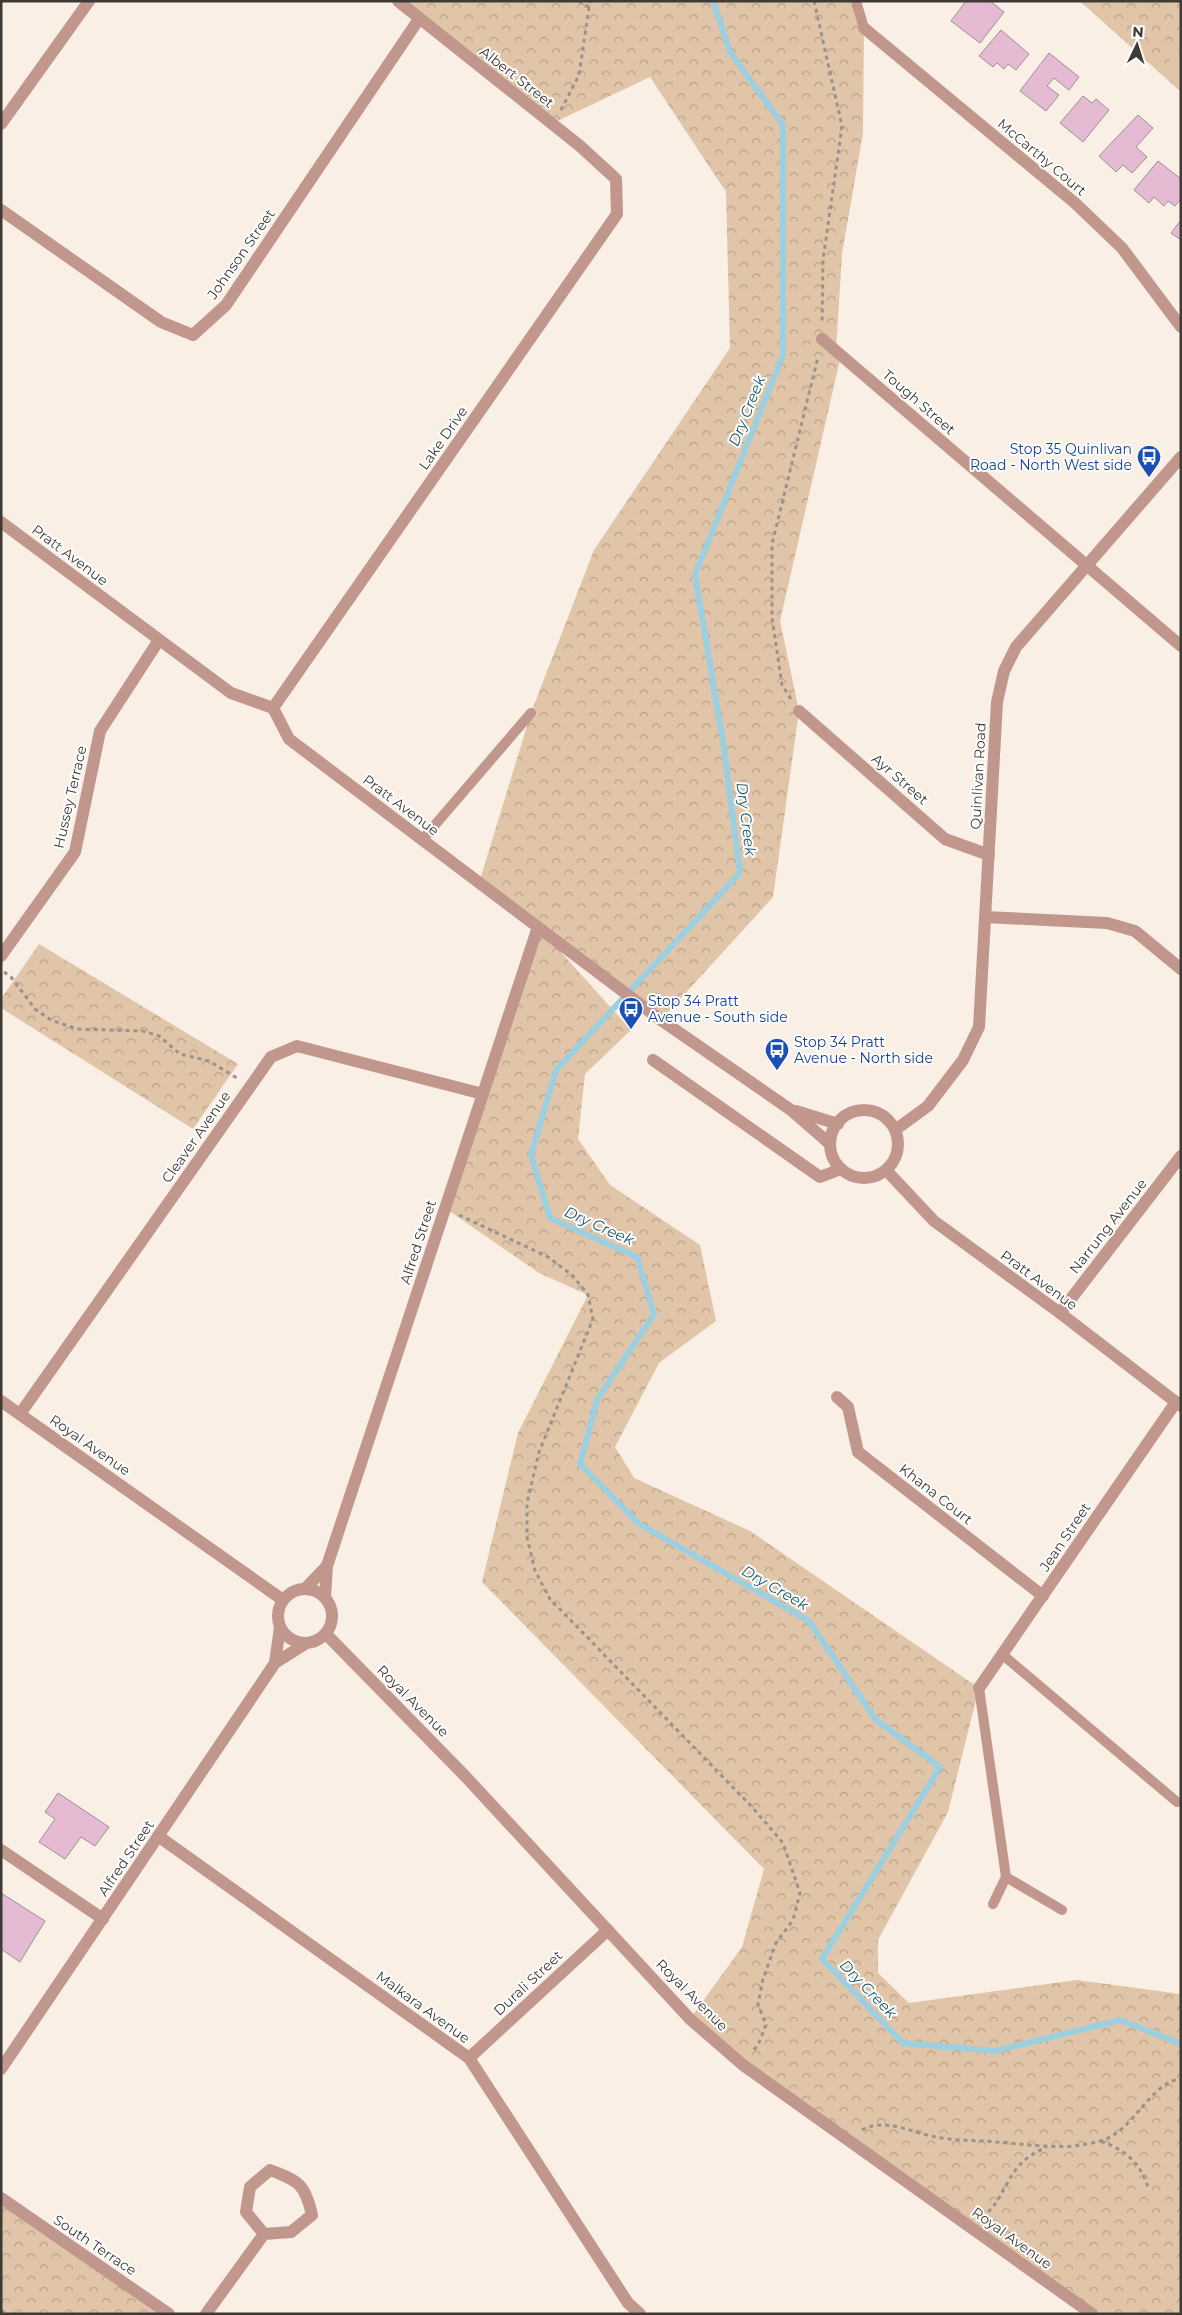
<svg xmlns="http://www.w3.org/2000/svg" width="1182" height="2315" font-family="Montserrat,sans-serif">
<defs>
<pattern id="park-crowns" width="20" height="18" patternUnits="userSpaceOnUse" patternTransform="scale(1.25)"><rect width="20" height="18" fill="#e1c5a8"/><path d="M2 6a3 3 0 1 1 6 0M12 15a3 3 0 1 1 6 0" fill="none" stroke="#b8a18a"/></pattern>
</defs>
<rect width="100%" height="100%" fill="#f9efe4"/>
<g fill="url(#park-crowns)">
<polygon points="400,1 856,1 864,28 863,133 842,254 836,351 841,355 780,621 799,711 773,897 661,1020 541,930 631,1030 585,1074 578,1139 610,1185 700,1245 716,1321 659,1363 615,1447 634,1478 750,1531 979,1688 948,1812 878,1940 878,1973 909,2003 1077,1980 1181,1994 1181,2314 1092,2314 690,2019 742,1947 764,1869 482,1582 518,1433 588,1295 539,1273 445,1208 538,927 479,883 531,713 594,550 730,348 726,192 650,77 551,124"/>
<polygon points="1080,1 1181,1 1181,92"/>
<polygon points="39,944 238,1064 193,1129 1,1008 1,999"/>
<polygon points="1,2201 170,2314 1,2314"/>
</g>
<polygon fill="#e1c5a8" points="1181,47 1181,80 1165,66"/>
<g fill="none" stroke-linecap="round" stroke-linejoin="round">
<polyline stroke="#9ccfe0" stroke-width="6" points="713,1 730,52 783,125 783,355 695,575 724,748 740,873 556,1070 531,1155 550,1218 637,1257 654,1314 597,1400 580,1464 639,1524 809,1621 876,1720 940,1767 822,1959 903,2043 995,2051 1120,2020 1181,2044"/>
</g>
<g fill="#e5bbd3" stroke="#9d8f97">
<polygon points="966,1 990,1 1004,12 980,43 951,21"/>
<polygon points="1001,30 1029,54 1016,70 1008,64 1004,69 997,63 993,67 979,56"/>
<polygon points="1049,53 1079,77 1069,90 1054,78 1047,86 1059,95 1046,111 1020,91"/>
<polygon points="1083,96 1092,103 1096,99 1109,110 1083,142 1060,123"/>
<polygon points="1138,115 1153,128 1136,147 1147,157 1132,173 1123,165 1116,172 1099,156"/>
<polygon points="1158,161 1181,179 1181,199 1175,206 1168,201 1164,206 1154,197 1149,203 1134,190"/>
<polygon points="1181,220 1181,240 1171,233"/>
<polygon points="58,1793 109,1827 95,1846 81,1837 65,1859 39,1842 55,1819 45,1812"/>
<polygon points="1,1893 45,1921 20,1962 1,1949"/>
</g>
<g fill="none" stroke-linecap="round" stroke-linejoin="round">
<g stroke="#9a938b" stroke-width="3" stroke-dasharray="4 4" stroke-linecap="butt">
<polyline points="579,1 589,7"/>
<polyline points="814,1 842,126 823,260 822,323"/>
<polyline points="561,110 579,75 590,1"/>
<polyline points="791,699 782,685 772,618 772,544 818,357"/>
<polyline points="4,972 11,977 35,1009 51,1020 77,1029 143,1031 159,1036 180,1054 209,1061 237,1078"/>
<polyline points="459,1215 548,1257 572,1275 588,1295 593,1319 539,1452 527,1503 527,1537 535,1571 550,1599 753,1808 783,1843 800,1893 793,1920 776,1943 763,1979 758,2004 766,2025 758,2045 752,2052"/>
<path d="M862,2130c22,-13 51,3 74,7 19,4 40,3 60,5 31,2 61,8 91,2 10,-2 20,-4 28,-10 22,-14 40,-53 66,-55"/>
<path d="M1101,2141c25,10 38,20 47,46"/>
<path d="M982,2217c18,-12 22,-34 36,-50 8,-10 18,-15 29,-20"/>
<polyline points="1,2310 6,2314"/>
</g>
<g stroke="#c1978d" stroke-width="10">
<polyline points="856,1 864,28"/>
<polyline points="422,840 531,713"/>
<polyline points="1003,1655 1177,1802"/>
<polyline points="979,1688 1006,1877 1062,1910"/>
<polyline points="993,1904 1006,1877"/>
</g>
<g stroke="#c1978d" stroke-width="12">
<polyline points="864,28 1075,203 1122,248 1181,327"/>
<polyline points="1,124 89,1"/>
<polyline points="1,210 161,322 193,335 226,305 419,19"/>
<polyline points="822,339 1181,646"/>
<polyline points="1,522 231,693 273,708 289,739 661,1020 791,1110 830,1144"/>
<polyline points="273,708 617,214 616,179 580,146 398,1"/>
<polyline points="799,711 945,839 989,855"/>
<polyline points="985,917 1107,923 1135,931 1181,969"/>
<polyline points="1,956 75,852 100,731 159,640"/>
<polyline points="653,1060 820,1177 841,1169"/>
<circle cx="864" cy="1144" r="34"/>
<polyline points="796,1111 838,1124"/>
<polyline points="895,1130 928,1106 963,1060 979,1027 997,702 1004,671 1016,647 1181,457"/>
<polyline points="886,1170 934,1221 1060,1313 1181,1406"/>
<polyline points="1060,1313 1181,1156"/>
<polyline points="837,1397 848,1407 858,1452 1043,1596"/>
<polyline points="1,1401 283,1600"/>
<polyline points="20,1414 271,1057 297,1046 483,1094"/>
<circle cx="305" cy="1616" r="27"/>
<polyline points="305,1589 327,1566"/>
<polyline points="325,1597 327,1566 538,927"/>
<polyline points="326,1634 465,1776 690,2019 743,2065 1092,2314"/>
<polyline points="275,1663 280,1627"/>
<polyline points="979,1688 1176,1402"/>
<polyline points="158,1836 469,2058 628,2303 640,2314"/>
<polyline points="1,1850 103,1919"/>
<polyline points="469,2058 608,1930"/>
<polyline points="1,2069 275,1663 305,1644"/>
<path d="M206,2314l58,-80 27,-2 21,-17c-7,-31 -13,-34 -42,-45l-20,17 -4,25 18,22"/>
</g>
<polyline stroke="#c1978d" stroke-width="12" points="1,2198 169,2314"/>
</g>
<defs>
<symbol id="bus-pin" viewBox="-11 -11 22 30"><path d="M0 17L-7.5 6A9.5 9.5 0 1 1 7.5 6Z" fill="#1a4fb4" stroke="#fefefe"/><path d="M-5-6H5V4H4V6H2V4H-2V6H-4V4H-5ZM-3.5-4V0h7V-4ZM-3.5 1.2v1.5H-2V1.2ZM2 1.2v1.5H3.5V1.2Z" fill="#fff"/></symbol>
</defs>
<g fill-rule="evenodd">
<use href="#bus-pin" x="1135" y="443" width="28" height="38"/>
<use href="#bus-pin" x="617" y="995" width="28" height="38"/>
<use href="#bus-pin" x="763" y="1036" width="28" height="38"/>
</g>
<g text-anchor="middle" stroke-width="4" stroke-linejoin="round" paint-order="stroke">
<g font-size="14" fill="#3e3a35" stroke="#fefefe">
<text transform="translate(517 77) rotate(38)" y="5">Albert Street</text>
<text transform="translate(1042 157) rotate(40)" y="5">McCarthy Court</text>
<text transform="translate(241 254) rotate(-55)" y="5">Johnson Street</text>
<text transform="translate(919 402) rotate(41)" y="5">Tough Street</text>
<text transform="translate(443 438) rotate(-55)" y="5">Lake Drive</text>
<text transform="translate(70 555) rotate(37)" y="5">Pratt Avenue</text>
<text transform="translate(978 776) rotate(-87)" y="5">Quinlivan Road</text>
<text transform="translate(900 779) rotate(41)" y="5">Ayr Street</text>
<text transform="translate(70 797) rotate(-77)" y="5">Hussey Terrace</text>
<text transform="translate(401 805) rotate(37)" y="5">Pratt Avenue</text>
<text transform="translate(196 1137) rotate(-55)" y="5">Cleaver Avenue</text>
<text transform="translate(1108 1226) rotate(-52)" y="5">Narrung Avenue</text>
<text transform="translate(418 1242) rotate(-72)" y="5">Alfred Street</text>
<text transform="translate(1039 1280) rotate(36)" y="5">Pratt Avenue</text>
<text transform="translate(90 1445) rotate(35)" y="5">Royal Avenue</text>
<text transform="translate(936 1494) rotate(38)" y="5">Khana Court</text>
<text transform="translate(1065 1537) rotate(-56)" y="5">Jean Street</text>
<text transform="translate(413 1701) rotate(45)" y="5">Royal Avenue</text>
<text transform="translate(126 1858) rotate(-56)" y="5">Alfred Street</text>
<text transform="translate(528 1983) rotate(-43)" y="5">Durali Street</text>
<text transform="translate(692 1995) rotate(45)" y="5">Royal Avenue</text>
<text transform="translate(423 2007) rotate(36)" y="5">Malkara Avenue</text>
<text transform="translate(1012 2238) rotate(36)" y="5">Royal Avenue</text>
<text transform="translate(95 2245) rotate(34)" y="5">South Terrace</text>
</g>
<g font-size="14" fill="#164399" stroke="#fefefe" text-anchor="start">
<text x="1132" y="454" text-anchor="end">Stop 35 Quinlivan<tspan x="1132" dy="16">Road - North West side</tspan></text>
<text x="648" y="1006">Stop 34 Pratt<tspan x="648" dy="16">Avenue - South side</tspan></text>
<text x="794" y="1047">Stop 34 Pratt<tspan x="794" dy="16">Avenue - North side</tspan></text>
</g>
<g font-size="15" font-style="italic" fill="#1b5d6f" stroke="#fefefe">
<text transform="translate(747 411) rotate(-68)" y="5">Dry Creek</text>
<text transform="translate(746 819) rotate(83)" y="5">Dry Creek</text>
<text transform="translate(599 1226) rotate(24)" y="5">Dry Creek</text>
<text transform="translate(775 1588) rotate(30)" y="5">Dry Creek</text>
<text transform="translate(868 1989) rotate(46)" y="5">Dry Creek</text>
</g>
</g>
<rect width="1182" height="2315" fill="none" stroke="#3e3a35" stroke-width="5"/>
<g transform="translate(1137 45) rotate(4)" stroke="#fefefe" stroke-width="4" paint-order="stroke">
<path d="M0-4L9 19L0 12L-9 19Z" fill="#3e3a35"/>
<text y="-8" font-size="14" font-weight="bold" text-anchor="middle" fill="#3e3a35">N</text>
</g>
</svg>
